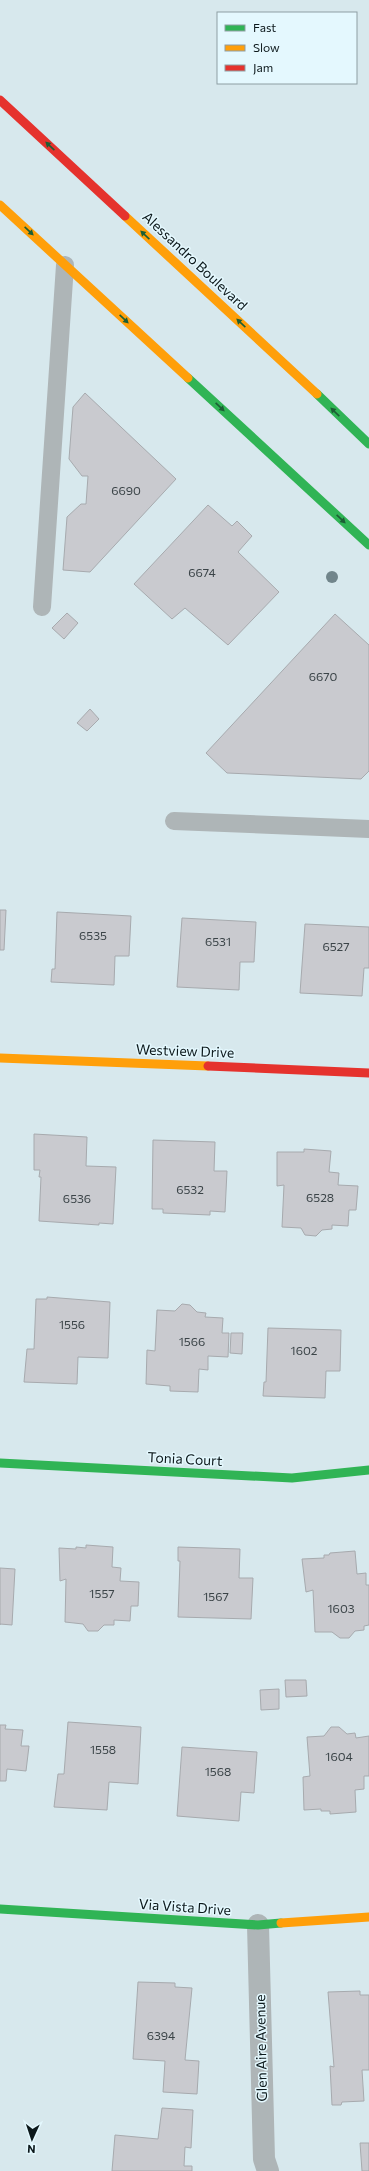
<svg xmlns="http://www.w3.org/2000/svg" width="369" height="2171" font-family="Commissioner,sans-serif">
<rect width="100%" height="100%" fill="#d7e8ed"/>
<g fill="#c9cacf" stroke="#a7aaae">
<polygon points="85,393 176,479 90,572 63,570 67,517 81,504 86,504 88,476 82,476 69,459 73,407"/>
<polygon points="208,505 232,526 237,521 252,536 238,552 279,592 228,645 185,608 172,619 134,584"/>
<polygon points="67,613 78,623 64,639 52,628"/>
<polygon points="335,614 369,645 369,771 361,779 227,773 206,753"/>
<polygon points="90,709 99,719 87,731 77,723"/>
<polygon points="0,910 6,910 4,950 0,950"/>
<polygon points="57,912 131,916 129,956 115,956 114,985 51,982 52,969 55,969"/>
<polygon points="182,918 256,922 254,962 240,962 239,990 177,987"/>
<polygon points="305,924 369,927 369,968 364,968 362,996 300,993"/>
<polygon points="34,1134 87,1137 86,1166 116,1167 113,1224 99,1223 99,1225 39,1221 41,1177 39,1177 40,1170 34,1170"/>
<polygon points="153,1140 215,1142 214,1171 227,1171 225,1212 210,1211 210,1215 163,1213 163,1209 152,1209"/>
<polygon points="304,1149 331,1151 329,1172 339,1173 338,1185 358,1186 356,1210 349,1210 348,1226 332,1225 332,1229 322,1230 316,1236 305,1235 301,1228 282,1227 284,1185 277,1186 277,1152 304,1152"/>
<polygon points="47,1297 110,1302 108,1358 78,1357 77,1384 24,1382 27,1349 34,1349 36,1299 47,1299"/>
<polygon points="182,1304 190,1305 197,1312 206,1313 205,1317 223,1318 222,1333 229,1333 228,1357 208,1356 208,1370 199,1369 198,1392 170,1391 170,1386 146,1384 147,1350 155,1351 157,1310 175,1311"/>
<polygon points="268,1328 341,1330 340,1371 326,1371 325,1398 263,1396 264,1382 266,1382"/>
<polygon points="231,1333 243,1333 242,1354 230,1353"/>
<polygon points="86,1545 113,1547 112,1567 121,1568 120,1581 139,1582 138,1606 131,1606 130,1621 114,1620 114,1625 104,1625 98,1631 88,1631 83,1624 65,1622 66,1579 60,1581 59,1548 76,1549 76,1547 86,1548"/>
<polygon points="178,1547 240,1549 239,1578 253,1578 251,1619 178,1617 180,1561 178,1561"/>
<polygon points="355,1551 357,1574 366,1573 366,1585 369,1585 369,1625 364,1626 364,1630 355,1631 349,1638 340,1638 332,1632 315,1632 313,1590 306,1592 302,1559 324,1558 324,1555 329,1555 330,1553"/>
<polygon points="0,1568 15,1569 12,1625 0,1624 0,1625"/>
<polygon points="285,1680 306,1680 307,1696 286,1697"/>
<polygon points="279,1689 279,1709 261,1710 260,1690"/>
<polygon points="68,1722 141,1727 138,1784 109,1782 107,1810 54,1807 58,1774 64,1774"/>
<polygon points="0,1725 6,1725 5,1729 23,1730 21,1746 29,1746 26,1771 7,1769 6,1781 0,1781"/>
<polygon points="331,1727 339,1727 347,1734 355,1733 356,1738 369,1736 369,1776 364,1776 364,1789 355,1790 356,1812 330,1814 330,1811 321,1811 321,1809 304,1810 303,1777 310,1776 307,1737 324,1736"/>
<polygon points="182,1747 257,1752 254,1793 241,1792 239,1821 177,1816"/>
<polygon points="138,1982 175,1983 175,1987 192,1988 185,2060 199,2061 197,2094 163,2092 165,2061 133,2059"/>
<polygon points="360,1991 360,1995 369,1995 369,2070 362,2070 364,2101 342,2102 341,2105 332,2105 330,2066 334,2067 328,1992"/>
<polygon points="162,2108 193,2110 191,2148 185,2147 184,2166 192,2166 192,2171 112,2171 115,2135 158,2139"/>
<polygon points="360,2143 369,2143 369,2171 362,2171"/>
</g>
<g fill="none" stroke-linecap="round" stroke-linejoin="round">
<g stroke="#aeb5b7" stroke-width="18">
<polyline points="42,607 65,265"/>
<polyline points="174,821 369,829"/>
</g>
<polyline stroke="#aeb5b7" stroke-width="22" points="258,1925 264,2159 268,2171"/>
<g stroke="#30b455" stroke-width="9">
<polyline points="188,378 369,545"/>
<polyline points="317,394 369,444"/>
<polyline points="0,1463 292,1478 369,1470"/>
<polyline points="0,1909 258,1925 281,1923"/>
</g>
<g stroke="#ff9f0a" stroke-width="9">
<polyline points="0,205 188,378"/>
<polyline points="125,216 317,394"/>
<polyline points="0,1058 208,1066"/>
<polyline points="281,1923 369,1917"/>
</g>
<g stroke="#e5322d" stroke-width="9">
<polyline points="0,100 125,216"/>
<polyline points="208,1066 369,1073"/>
</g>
</g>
<circle fill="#71858b" cx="332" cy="577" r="6"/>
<defs><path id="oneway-solid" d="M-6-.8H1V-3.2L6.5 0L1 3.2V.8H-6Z"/></defs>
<g fill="#1c5e35">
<use href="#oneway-solid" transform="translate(50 146) rotate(-137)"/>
<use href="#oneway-solid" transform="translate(29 231) rotate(43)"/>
<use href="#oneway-solid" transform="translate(145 235) rotate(-137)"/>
<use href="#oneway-solid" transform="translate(124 319) rotate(43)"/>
<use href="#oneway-solid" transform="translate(241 323) rotate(-137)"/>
<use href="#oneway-solid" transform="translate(220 407) rotate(43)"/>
<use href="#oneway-solid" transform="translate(335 412) rotate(-136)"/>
<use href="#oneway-solid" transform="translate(341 519) rotate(43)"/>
</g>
<g text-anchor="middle" stroke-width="3" stroke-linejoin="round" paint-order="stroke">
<g font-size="12" fill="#3b4448">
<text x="126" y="495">6690</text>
<text x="202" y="577">6674</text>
<text x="323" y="681">6670</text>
<text x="93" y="940">6535</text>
<text x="218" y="946">6531</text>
<text x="336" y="951">6527</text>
<text x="190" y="1194">6532</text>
<text x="320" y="1202">6528</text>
<text x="77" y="1203">6536</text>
<text x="72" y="1329">1556</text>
<text x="192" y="1346">1566</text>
<text x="304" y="1355">1602</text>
<text x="102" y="1598">1557</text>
<text x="216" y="1601">1567</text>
<text x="341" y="1613">1603</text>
<text x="103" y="1754">1558</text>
<text x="339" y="1761">1604</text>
<text x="218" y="1776">1568</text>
<text x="161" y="2040">6394</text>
</g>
<g font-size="14" fill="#0c181b" stroke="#e4f8fe">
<text transform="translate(195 261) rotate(43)" y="5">Alessandro Boulevard</text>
<text transform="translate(185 1051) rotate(2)" y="5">Westview Drive</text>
<text transform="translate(185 1459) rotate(3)" y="5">Tonia Court</text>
<text transform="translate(185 1907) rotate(4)" y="5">Via Vista Drive</text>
<text transform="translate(261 2048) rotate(-91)" y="5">Glen Aire Avenue</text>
</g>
</g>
<rect x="217" y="12" width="140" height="72" fill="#e4f8fe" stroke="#8e9ea3"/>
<rect x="225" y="25" width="20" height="6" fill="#30b455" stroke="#8e9ea3"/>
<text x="253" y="32" font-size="12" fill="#0c181b">Fast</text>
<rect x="225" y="45" width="20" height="6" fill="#ff9f0a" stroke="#8e9ea3"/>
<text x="253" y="52" font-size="12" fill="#0c181b">Slow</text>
<rect x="225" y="65" width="20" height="6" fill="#e5322d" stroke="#8e9ea3"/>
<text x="253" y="72" font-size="12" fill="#0c181b">Jam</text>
<g transform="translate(32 2139) rotate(183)" stroke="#e4f8fe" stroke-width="3" paint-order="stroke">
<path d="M0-3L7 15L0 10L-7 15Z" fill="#0c181b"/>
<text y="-6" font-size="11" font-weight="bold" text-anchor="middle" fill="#0c181b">N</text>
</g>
</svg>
